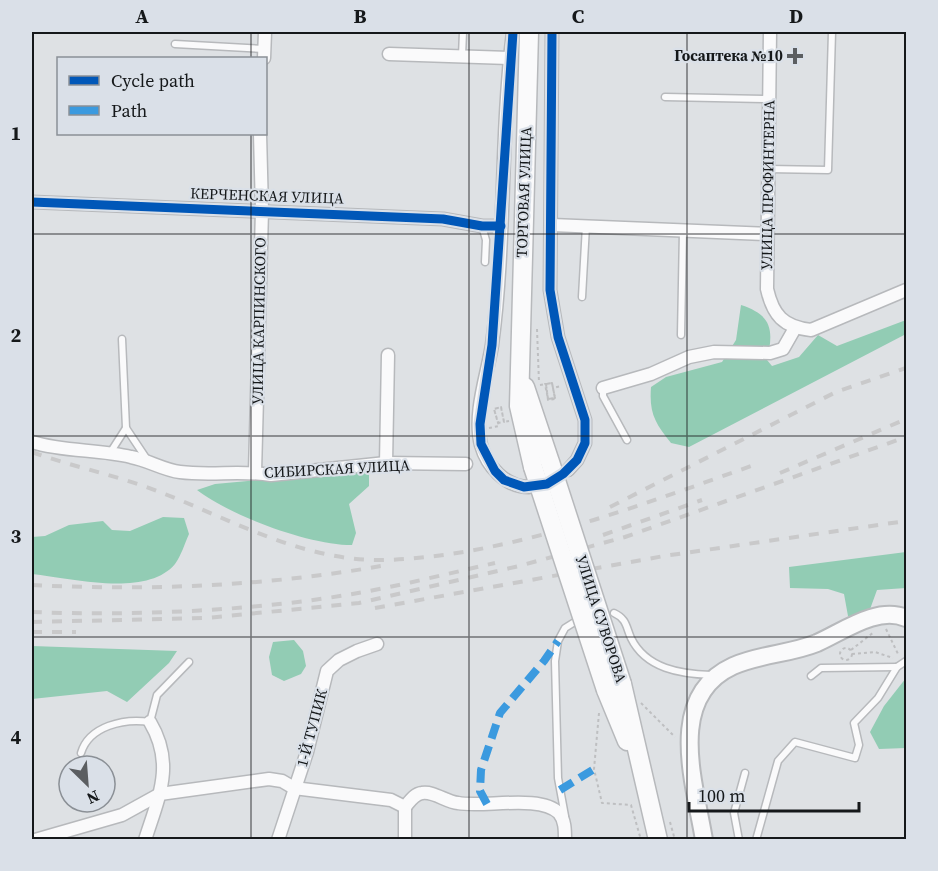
<svg xmlns="http://www.w3.org/2000/svg" width="938" height="871" font-family="'Source Serif 4',serif">
<rect width="100%" height="100%" fill="#dee1e4"/>
<g fill="#92ccb4">
<path d="M741,305c31,10 33,25 26,55l5,6 27,-9 19,-22 19,11 69,-26v14l-217,113 -18,-4c-16,-20 -22,-30 -20,-56l15,-10 56,-15 14,-22z"/>
<path d="M359,471l10,4v11l-20,18 7,29 -4,12c-43,0 -121,-29 -155,-55l18,-6z"/>
<path d="M163,517l21,1 5,16c-4,9 -8,22 -14,30 -28,34 -105,14 -143,10v-37l13,-1 24,-11 34,-4 9,9 18,1z"/>
<polygon points="906,552 906,588 877,590 869,612 856,618 848,616 844,594 828,589 790,588 789,567"/>
<polygon points="294,640 303,651 306,666 301,674 284,681 272,675 269,657 273,642"/>
<polygon points="32,646 177,651 169,663 127,702 107,691 32,699"/>
<polygon points="906,678 906,748 879,749 870,732 884,706"/>
</g>
<g fill="none" stroke-linecap="round" stroke-linejoin="round">
<defs>
<g id="lane">
<polyline points="175,44 264,49"/>
<polyline points="462,56 463,32"/>
<polyline points="665,97 769,99"/>
<polyline points="768,169 828,170 832,32"/>
<polyline points="482,226 486,240 485,262"/>
<polyline points="582,297 586,226"/>
<polyline points="681,335 683,231"/>
<polyline points="122,339 126,428 146,458"/>
<polyline points="603,388 603,396 627,440"/>
<polyline points="110,453 126,428"/>
<path d="M614,613c13,6 12,14 17,25 15,31 50,36 80,37"/>
<polyline points="811,676 821,668 897,667"/>
<path d="M81,753c8,-27 43,-35 69,-31l7,-27 32,-33"/>
<polyline points="565,816 558,778 555,661 558,641 565,628 573,623"/>
<polyline points="739,840 734,813 745,773"/>
<polyline points="756,840 778,761 795,742 855,758 859,745 854,723 878,698 897,667 906,661"/>
</g>
<g id="street">
<path d="M513,32c-13,104 -7,209 -21,313 -5,31 -19,69 -11,100 6,21 24,42 48,42"/>
<polyline points="552,32 550,290 558,337 585,420 585,443 577,460 568,470"/>
<path d="M770,32l-3,257c6,26 16,38 44,41l95,-40"/>
<polyline points="389,54 509,58"/>
<polyline points="264,58 265,32"/>
<polyline points="32,202 443,219 482,226 501,226"/>
<polyline points="552,225 767,234"/>
<polyline points="603,388 651,374 689,357 714,352 770,353 783,349 795,328"/>
<path d="M32,442c32,10 66,7 99,15 17,3 32,13 49,15 30,4 61,-2 91,3l115,-12 80,1"/>
<polyline points="386,463 388,355"/>
<polyline points="255,472 262,210 260,134"/>
<path d="M405,807c5,-6 9,-13 17,-14 12,-2 24,9 36,10 25,5 82,-9 101,10 6,7 6,17 6,27"/>
<polyline points="405,807 405,840"/>
<polyline points="35,840 122,815 160,794 269,779 282,781 294,788 391,800 405,807"/>
<path d="M145,840c14,-44 30,-76 5,-118"/>
<polyline points="278,840 307,752 327,671 339,660 357,651 377,644"/>
</g>
<path id="secondary" d="M704,840c-9,-56 -39,-143 29,-174 27,-12 57,-12 84,-23 27,-12 60,-37 89,-25"/>
<g id="primary">
<polyline points="529,32 519,406 533,467"/>
<polyline points="525,387 550,462"/>
<polyline points="622,684 658,840"/>
<polyline points="606,690 627,741"/>
</g>
</defs>
<use href="#lane" stroke="#b7b9bc" stroke-width="9"/>
<use href="#street" stroke="#b7b9bc" stroke-width="15"/>
<use href="#secondary" stroke="#b7b9bc" stroke-width="20"/>
<use href="#primary" stroke="#b7b9bc" stroke-width="21"/>
<g stroke="#bebfc1" stroke-width="2" stroke-dasharray="3 3" stroke-linecap="butt">
<polyline points="537,329 539,383"/>
<polyline points="540,385 546,384 548,399 555,398 552,383 545,384 548,399 555,398 552,383 546,384 548,400 555,399 553,388 561,386"/>
<polyline points="489,428 499,426 494,409 501,407 504,422 498,423 494,409 501,407 504,422 509,421"/>
<polyline points="886,629 899,656"/>
<circle cx="846" cy="654" r="6"/>
<polyline points="851,650 874,632"/>
<polyline points="852,654 875,652 893,658"/>
<polyline points="641,703 675,737"/>
<polyline points="599,713 594,769 602,803 631,805 641,840"/>
<polyline points="670,822 675,840"/>
</g>
<use href="#lane" stroke="#fafafb" stroke-width="6"/>
<use href="#street" stroke="#fafafb" stroke-width="12"/>
<use href="#secondary" stroke="#fafafb" stroke-width="16"/>
<use href="#primary" stroke="#fafafb" stroke-width="18"/>
<g stroke="#c9c9ca" stroke-width="4" stroke-dasharray="10 10" stroke-linecap="butt">
<path d="M32,452c41,15 84,23 125,39 74,28 146,71 228,69 125,-4 255,-55 372,-96"/>
<polyline points="780,473 906,419"/>
<polyline points="610,507 836,392 906,368"/>
<polyline points="603,535 702,500"/>
<path d="M32,585c119,6 237,1 355,-20"/>
<polyline points="375,608 664,556 906,521"/>
<path d="M32,612c101,4 225,-1 326,-19 46,-8 92,-20 137,-30"/>
<polyline points="32,622 207,618 359,603 519,566 625,537 906,437"/>
<polyline points="32,632 76,632"/>
</g>
<defs>
<g id="primary-bridge">
<polyline points="550,462 622,684"/>
<polyline points="533,467 606,690"/>
</g>
</defs>
<use href="#primary-bridge" stroke="#b7b9bc" stroke-width="21" stroke-linecap="butt"/>
<use href="#primary-bridge" stroke="#fafafb" stroke-width="18"/>
<g stroke="#3b9adf" stroke-width="8" stroke-dasharray="15 8" stroke-linecap="butt">
<polyline points="560,790 594,769"/>
<polyline points="487,804 480,791 481,770 500,713 544,661 558,641"/>
</g>
<defs>
<g id="cycleway">
<polyline points="513,32 492,345 480,424 481,444 495,471 504,480 524,487 547,484 563,474 577,460 585,443 585,420 558,337 550,290 552,32"/>
<polyline points="32,202 443,219 482,226 501,226"/>
</g>
</defs>
<use href="#cycleway" stroke="#dae0e8" stroke-width="13"/>
<use href="#cycleway" stroke="#0057b8" stroke-width="9"/>
</g>
<path fill="none" stroke="#15181a" stroke-width="1.5" stroke-opacity="0.55" d="M251,32v26M469,32v808M687,32v808M251,134v706M32,234h874M32,436h874M32,637h874"/>
<path fill="#5b5e61" stroke="#dae0e8" stroke-width="2" d="M792 47h6v6h6v6h-6v6h-6v-6h-6v-6h6z"/>
<g text-anchor="middle" stroke-width="4.5" stroke-linejoin="round" paint-order="stroke">
<g font-size="15" font-weight="bold" fill="#15181a" stroke="#dae0e8" text-anchor="end">
<text x="783" y="61">Госаптека №10</text>
</g>
<g font-size="15" fill="#15181a" stroke="#dae0e8">
<text transform="translate(768 185) rotate(-89)" y="5">УЛИЦА ПРОФИНТЕРНА</text>
<text transform="translate(524 192) rotate(-88)" y="5">ТОРГОВАЯ УЛИЦА</text>
<text transform="translate(267 196) rotate(2)" y="5">КЕРЧЕНСКАЯ УЛИЦА</text>
<text transform="translate(259 321) rotate(-89)" y="5">УЛИЦА КАРПИНСКОГО</text>
<text transform="translate(337 469) rotate(-3)" y="5">СИБИРСКАЯ УЛИЦА</text>
<text transform="translate(601 619) rotate(72)" y="5">УЛИЦА СУВОРОВА</text>
<text transform="translate(312 728) rotate(-75)" y="5">1-Й ТУПИК</text>
</g>
</g>
<rect width="938" height="871" fill="none" stroke="#dae0e8" stroke-width="66"/>
<rect x="57" y="57" width="210" height="78" fill="#dae0e8" stroke="#8b9096" stroke-width="1.5"/>
<rect x="69" y="76" width="30" height="9" fill="#0057b8" stroke="#8b9096" stroke-width="1.5"/>
<text x="111" y="87" font-size="18" fill="#15181a">Cycle path</text>
<rect x="69" y="106" width="30" height="9" fill="#3b9adf" stroke="#8b9096" stroke-width="1.5"/>
<text x="111" y="117" font-size="18" fill="#15181a">Path</text>
<g transform="translate(87 784) rotate(155)"><circle r="28" fill="#dae0e8" stroke="#8b9096" stroke-width="1.5"/>
<path d="M0-4.5L10 22L0 15L-10 22Z" fill="#5b5e61"/>
<text y="-9" font-size="16" font-weight="bold" text-anchor="middle" fill="#15181a">N</text>
</g>
<path d="M689 802v9h170v-9" fill="none" stroke="#15181a" stroke-width="3"/>
<text x="698" y="802" font-size="18" fill="#15181a" stroke="#dae0e8" stroke-width="4.5" paint-order="stroke">100 m</text>
<rect x="33" y="33" width="872" height="805" fill="none" stroke="#15181a" stroke-width="2"/>
<g font-size="20" text-anchor="middle" font-weight="bold" fill="#15181a">
<text x="142" y="23">A</text>
<text x="360" y="23">B</text>
<text x="578" y="23">C</text>
<text x="796" y="23">D</text>
<text x="16" y="140">1</text>
<text x="16" y="342">2</text>
<text x="16" y="543">3</text>
<text x="16" y="744">4</text>
</g>
</svg>
